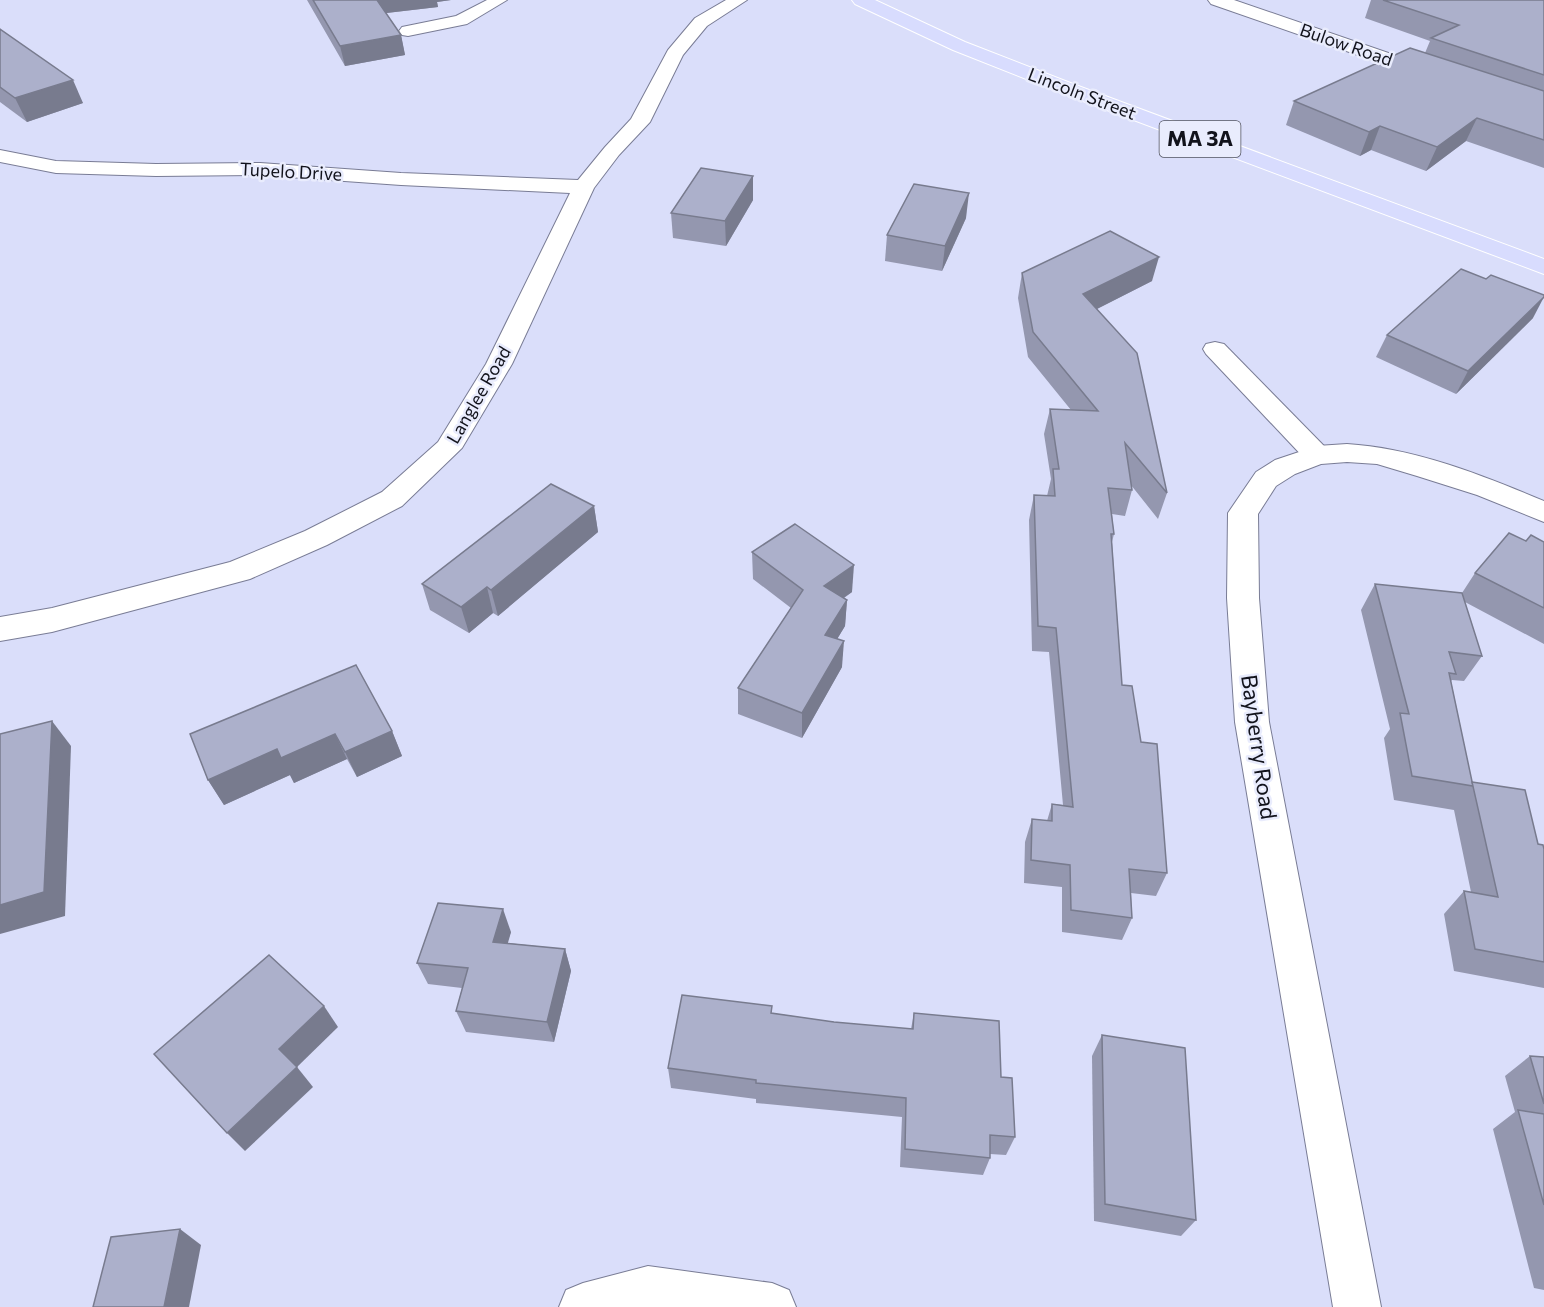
<svg xmlns="http://www.w3.org/2000/svg" width="1544" height="1307" font-family="Commissioner,sans-serif">
<rect width="100%" height="100%" fill="#dadefa"/>
<g fill="none" stroke-linecap="round" stroke-linejoin="round">
<defs>
<g id="lane">
<polygon points="487,0 507,0 467,24 408,36 402,35 399,31 402,27 456,16"/>
<polygon points="1215,342 1224,344 1327,449 1330,455 1327,461 1317,464 1307,461 1206,354 1203,349 1206,344"/>
</g>
<g id="street">
<polygon points="726,0 747,0 707,26 683,55 650,122 619,155 594,188 512,364 462,448 402,506 327,545 250,579 52,632 0,641 0,617 52,608 230,562 305,531 382,492 438,442 486,364 570,193 401,185 260,175 156,176 56,173 0,162 0,150 56,161 156,164 260,163 401,173 578,180 605,147 631,119 668,50 695,18"/>
<polygon points="1208,0 1234,0 1435,69 1437,73 1435,77 1421,77 1211,4"/>
<path d="M1347,444c67,4 135,31 197,57v21l-67,-27 -60,-19 -40,-12 -30,-2 -26,2 -26,10 -19,12 -18,28 1,84 10,124 112,585h-48l-98,-585 -8,-124 1,-85 28,-41 19,-12 42,-14z"/>
<polygon points="648,1266 772,1283 789,1290 796,1307 559,1307 566,1290 583,1283"/>
</g>
<polygon id="primary" points="852,0 875,0 965,42 1073,84 1544,259 1544,274 1059,92 953,50 855,4"/>
</defs>
<use href="#lane" stroke="#797c95" stroke-width="2"/>
<use href="#street" stroke="#797c95" stroke-width="2"/>
<use href="#primary" stroke="#fff" stroke-width="2"/>
<use href="#lane" fill="#fff" fill-rule="evenodd"/>
<use href="#street" fill="#fff" fill-rule="evenodd"/>
<use href="#primary" fill="#d8dcfe" fill-rule="evenodd"/>
</g>
<g fill="#9497af">
<polygon points="307,0 451,0 437,2 438,7 386,13 401,35 405,55 345,66"/>
<polygon points="1371,0 1544,0 1544,168 1466,141 1426,171 1371,150 1360,156 1286,125 1294,101 1425,53 1430,41 1365,18"/>
<polygon points="0,29 83,103 27,122 0,102"/>
<polygon points="753,176 753,200 726,246 673,238 671,213"/>
<polygon points="966,218 942,271 885,261 887,235"/>
<polygon points="1022,273 1152,281 1097,309 1167,493 1158,519 1131,485 1132,490 1125,516 1112,514 1114,534 1112,542 1122,685 1141,742 1167,873 1156,896 1131,893 1132,918 1122,940 1062,932 1062,887 1024,883 1025,842 1032,819 1047,821 1052,804 1063,805 1049,652 1032,651 1029,520 1034,495 1047,496 1051,479 1044,434 1050,409 1071,410 1028,357 1018,298"/>
<polygon points="1533,318 1456,394 1376,357 1387,335"/>
<polygon points="594,506 598,532 498,616 493,613 469,633 430,610 422,584"/>
<polygon points="1526,541 1544,542 1544,644 1465,602 1482,656 1464,681 1452,680 1451,681 1472,782 1544,849 1544,988 1454,971 1444,914 1464,891 1471,892 1454,810 1394,800 1384,738 1390,729 1361,610 1375,584 1462,593 1475,573"/>
<polygon points="752,552 852,592 844,598 847,600 845,626 837,639 842,667 802,738 738,714 738,688 791,608 753,579"/>
<polygon points="392,731 402,756 357,777 347,759 294,783 290,775 224,805 208,780 190,734"/>
<polygon points="511,932 507,943 565,949 571,971 554,1042 466,1032 456,1011 462,988 428,984 417,963"/>
<polygon points="772,1013 834,1022 911,1029 914,1013 1001,1077 1015,1137 1006,1155 990,1154 990,1158 983,1175 900,1167 902,1117 756,1103 756,1099 671,1088 668,1068"/>
<polygon points="1102,1035 1196,1220 1181,1236 1094,1221 1092,1056"/>
<polygon points="1530,1056 1544,1057 1544,1290 1534,1288 1493,1129 1515,1112 1505,1076"/>
</g>
<g fill="#787b8e">
<polygon points="375,0 451,0 437,2 438,7 378,14"/>
<polygon points="401,35 405,55 345,66 340,46"/>
<polygon points="73,80 83,103 27,122 15,98"/>
<polygon points="1477,118 1466,141 1426,171 1437,147"/>
<polygon points="1380,126 1371,150 1360,156 1369,132"/>
<polygon points="753,176 753,200 726,246 725,221"/>
<polygon points="969,193 966,218 942,271 945,246"/>
<polygon points="1159,257 1152,281 1077,319 1083,294"/>
<polygon points="1544,297 1533,318 1456,394 1468,371"/>
<polygon points="594,506 598,532 498,616 491,590"/>
<polygon points="854,565 852,592 823,612 824,586"/>
<polygon points="487,587 493,613 469,633 461,607"/>
<polygon points="847,600 845,626 824,661 825,635"/>
<polygon points="844,641 842,667 802,738 802,713"/>
<polygon points="52,721 71,746 65,916 0,934 0,905"/>
<polygon points="392,731 402,756 357,777 345,752"/>
<polygon points="335,734 347,759 294,783 290,775 224,805 208,780 277,749"/>
<polygon points="503,909 511,932 502,964 493,942"/>
<polygon points="565,949 571,971 554,1042 547,1022"/>
<polygon points="324,1006 338,1027 295,1069 279,1049"/>
<polygon points="297,1067 313,1087 245,1151 227,1133"/>
<polygon points="180,1229 201,1245 189,1307 164,1307"/>
</g>
<g fill="#acb0cb" stroke="#787b8e" stroke-width="1.5">
<polygon points="313,0 377,0 401,35 340,46"/>
<polygon points="1383,0 1544,0 1544,75 1431,38 1459,25"/>
<polygon points="0,29 73,80 15,98 0,87"/>
<polygon points="1410,48 1544,91 1544,140 1477,118 1437,147 1380,126 1369,132 1294,101"/>
<polygon points="701,168 753,176 725,221 671,213"/>
<polygon points="914,184 969,193 945,246 887,235"/>
<polygon points="1110,231 1159,257 1083,294 1137,353 1167,493 1125,443 1132,490 1108,488 1114,534 1111,534 1122,685 1132,686 1141,742 1157,744 1167,873 1129,869 1132,918 1071,910 1070,865 1031,860 1032,819 1052,821 1052,804 1073,807 1056,628 1038,626 1034,495 1055,496 1053,469 1059,469 1050,409 1098,411 1033,332 1022,273"/>
<polygon points="1461,269 1486,279 1491,275 1544,295 1544,297 1468,371 1387,335"/>
<polygon points="551,484 594,506 491,590 487,587 461,607 422,584"/>
<polygon points="795,524 854,565 824,586 847,600 825,635 844,641 802,713 738,688 803,590 752,552"/>
<polygon points="1509,533 1526,541 1531,535 1544,542 1544,608 1475,573"/>
<polygon points="1375,584 1462,593 1482,656 1449,652 1456,674 1449,673 1473,786 1412,776 1400,713 1409,714"/>
<polygon points="356,665 392,731 345,752 335,734 281,758 277,749 208,780 190,734"/>
<polygon points="52,721 44,892 0,905 0,734"/>
<polygon points="1472,782 1525,790 1538,844 1543,845 1544,849 1544,962 1475,949 1464,891 1498,897"/>
<polygon points="438,903 503,909 493,942 565,949 547,1022 456,1011 468,968 417,963"/>
<polygon points="269,955 324,1006 279,1049 297,1067 227,1133 154,1054"/>
<polygon points="682,995 772,1006 771,1013 834,1022 913,1029 914,1013 999,1021 1001,1077 1012,1078 1015,1137 990,1135 990,1158 905,1149 906,1098 756,1083 756,1080 668,1068"/>
<polygon points="1102,1035 1185,1048 1196,1220 1105,1204"/>
<polygon points="1530,1056 1544,1057 1544,1104"/>
<polygon points="1518,1110 1544,1114 1544,1205"/>
<polygon points="180,1229 164,1307 93,1307 111,1237"/>
</g>
<g text-anchor="middle" stroke-width="5" stroke-linejoin="round" paint-order="stroke">
<g font-size="18" fill="#12131c" stroke="#e9ecfd">
<text transform="translate(1346 45) rotate(19)" y="6">Bulow Road</text>
<text transform="translate(1082 94) rotate(21)" y="6">Lincoln Street</text>
<text transform="translate(291 172) rotate(3)" y="6">Tupelo Drive</text>
<text transform="translate(479 395) rotate(-60)" y="6">Langlee Road</text>
</g>
<rect fill="#e9ecfd" stroke="#525460" stroke-width="1.5" x="1159.5" y="121" width="81" height="36" rx="4.5"/>
<g font-size="21" font-weight="bold" fill="#12131c">
<text x="1200" y="146">MA 3A</text>
</g>
<g font-size="22" fill="#12131c" stroke="#e9ecfd">
<text transform="translate(1259 747) rotate(82)" y="8">Bayberry Road</text>
</g>
</g>
</svg>
